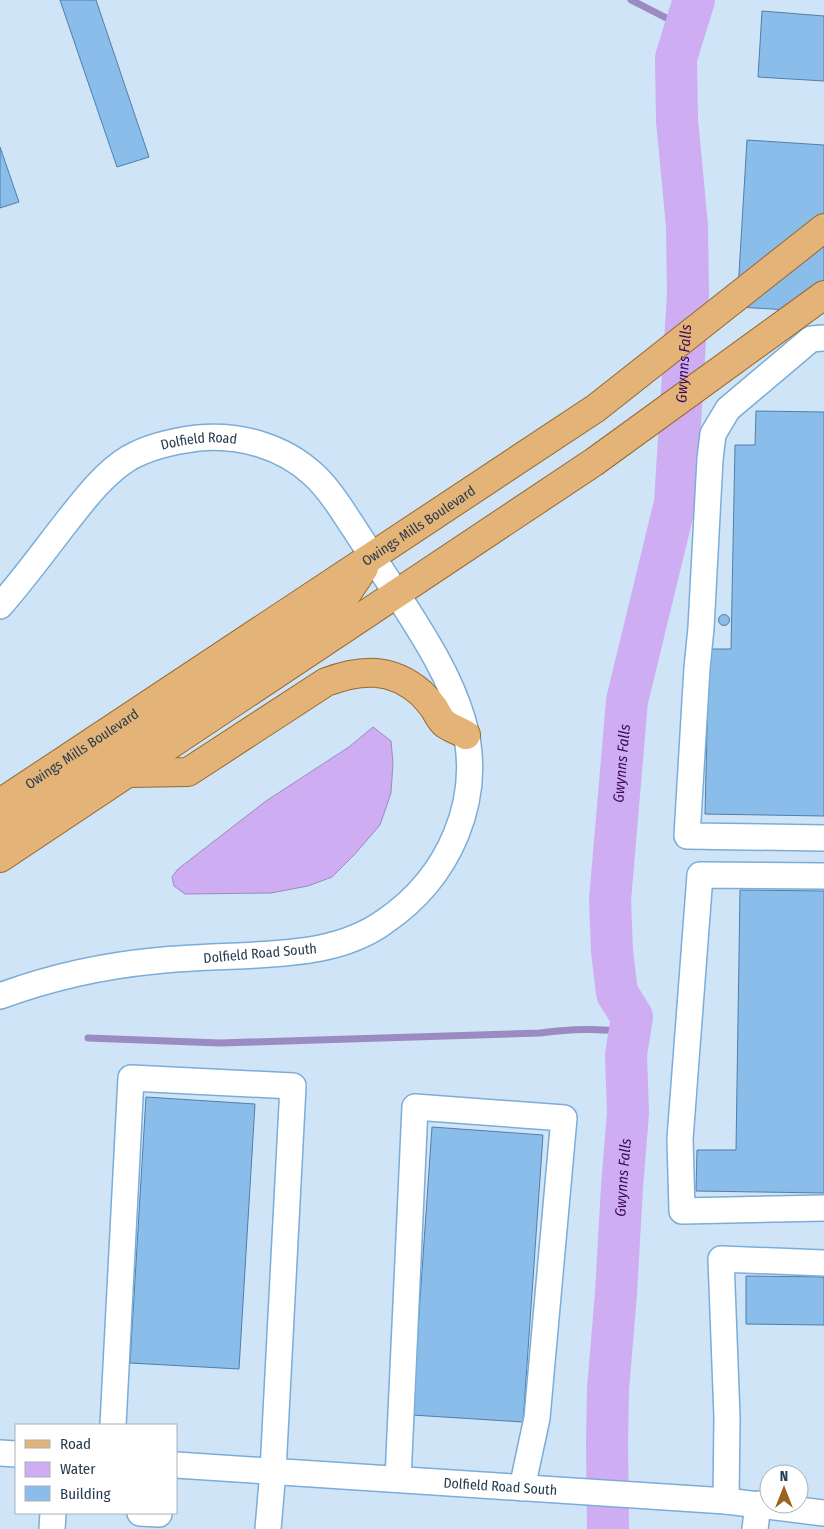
<svg xmlns="http://www.w3.org/2000/svg" width="824" height="1529" font-family="'Fira Sans Condensed',sans-serif">
<rect width="100%" height="100%" fill="#cfe4f6"/>
<polygon fill="#ceadf3" stroke="#9c8bc2" points="373,727 391,741 393,763 391,793 380,825 355,854 332,877 308,886 271,893 185,894 174,886 172,877 178,869 266,801 349,747"/>
<g fill="none" stroke-linecap="round" stroke-linejoin="round">
<g stroke="#9c8bc2" stroke-width="7">
<polyline points="631,0 686,28"/>
<path d="M88,1038l132,5 320,-10c33,-4 57,-5 89,-1"/>
</g>
<path stroke="#ceadf3" stroke-width="42" id="s1" d="M608,1529l-1,-87 1,-53 8,-96 6,-106 6,-74 -2,-58 6,-38 -15,-24 -5,-42 -2,-51 17,-199 48,-198 13,-209 -1,-68 -10,-106 -1,-62 18,-58"/>
</g>
<g fill="#8bbdea" stroke="#4f7fa9">
<polygon points="60,0 96,0 149,157 117,167"/>
<polygon points="762,11 824,16 824,81 758,77"/>
<polygon points="747,140 824,145 824,312 737,307"/>
<polygon points="0,147 19,202 0,208"/>
<polygon points="756,411 824,412 824,816 705,814 709,649 731,649 735,445 755,445"/>
<circle cx="724" cy="620" r="5.5"/>
<polygon points="740,890 824,891 824,1193 696,1191 697,1150 736,1150"/>
<polygon points="146,1097 255,1104 239,1369 130,1363"/>
<polygon points="432,1127 543,1135 523,1422 412,1415"/>
<polygon points="746,1276 824,1277 824,1325 746,1324"/>
</g>
<g fill="none" stroke-linecap="round" stroke-linejoin="round">
<defs>
<g id="minor">
<polyline points="824,338 811,339 728,409 713,434 710,459 701,628 697,668 687,836 824,838"/>
<path id="s2" d="M0,606c23,-26 44,-55 65,-82 19,-24 38,-50 64,-66 21,-12 45,-17 69,-20 41,-4 85,8 116,37 12,11 23,27 32,41 16,24 31,48 47,72 27,42 56,85 70,133 22,78 -14,157 -79,201 -42,30 -95,31 -145,34 -28,1 -57,2 -85,5 -52,5 -105,17 -154,35"/>
<polyline points="824,876 700,875 680,1139 682,1211 824,1208"/>
<polyline points="113,1425 131,1078 293,1086 273,1471 268,1529"/>
<polyline points="0,1453 16,1454"/>
<path id="s3" d="M176,1465l550,36 98,12"/>
<polyline points="398,1479 415,1107 564,1118 537,1418 522,1488"/>
<polyline points="726,1501 727,1417 721,1259 824,1263"/>
<polyline points="140,1513 159,1514 159,1513"/>
<polyline points="52,1529 53,1513"/>
<polyline points="755,1529 758,1504"/>
</g>
<g id="major">
<path d="M129,773l59,-1 138,-90c35,-13 65,-15 95,11 4,4 9,10 13,15 3,5 6,12 11,16 6,4 14,7 21,11"/>
<path id="s4" d="M0,803l596,-395 228,-180"/>
<polyline points="0,828 342,601 364,568"/>
<polyline points="0,858 594,462 824,295"/>
</g>
</defs>
<use href="#minor" stroke="#7badd8" stroke-width="28"/>
<use href="#major" stroke="#95692e" stroke-width="30"/>
<use href="#minor" stroke="#fff" stroke-width="25"/>
<use href="#major" stroke="#e3b377" stroke-width="28"/>
</g>
<g text-anchor="middle" stroke-width="4" stroke-linejoin="round" paint-order="stroke">
<g font-size="14" fill="#273c4e" stroke="#fff">
<text dy="5" stroke="none"><textPath href="#s2" startOffset="270">Dolfield Road</textPath></text>
<text dy="5" stroke="none"><textPath href="#s4" startOffset="502">Owings Mills Boulevard</textPath></text>
<text dy="5" stroke="none"><textPath href="#s4" startOffset="98">Owings Mills Boulevard</textPath></text>
<text transform="translate(260 953) rotate(-5)" y="5">Dolfield Road South</text>
<text dy="5" stroke="none"><textPath href="#s3" startOffset="325">Dolfield Road South</textPath></text>
</g>
<g font-size="15" font-style="italic" fill="#3a0a5c" stroke="#fff">
<text dy="5" stroke="none"><textPath href="#s1" startOffset="1178">Gwynns Falls</textPath></text>
<text dy="5" stroke="none"><textPath href="#s1" startOffset="772">Gwynns Falls</textPath></text>
<text dy="5" stroke="none"><textPath href="#s1" startOffset="352">Gwynns Falls</textPath></text>
</g>
</g>
<rect x="15" y="1424" width="162" height="90" fill="#ffffff" stroke="#a9b1b8"/>
<rect x="25" y="1440" width="25" height="8" fill="#e3b377" stroke="#a9b1b8"/>
<text x="60" y="1449" font-size="15" fill="#273c4e">Road</text>
<rect x="25" y="1462" width="25" height="15" fill="#ceadf3" stroke="#a9b1b8"/>
<text x="60" y="1474" font-size="15" fill="#273c4e">Water</text>
<rect x="25" y="1486" width="25" height="15" fill="#8bbdea" stroke="#a9b1b8"/>
<text x="60" y="1499" font-size="15" fill="#273c4e">Building</text>
<g transform="translate(784 1489)"><circle r="24" fill="#ffffff" stroke="#a9b1b8"/>
<path d="M0-4L9 19L0 12L-9 19Z" fill="#9c6320"/>
<text y="-8" font-size="14" font-weight="bold" text-anchor="middle" fill="#273c4e">N</text>
</g>
</svg>
